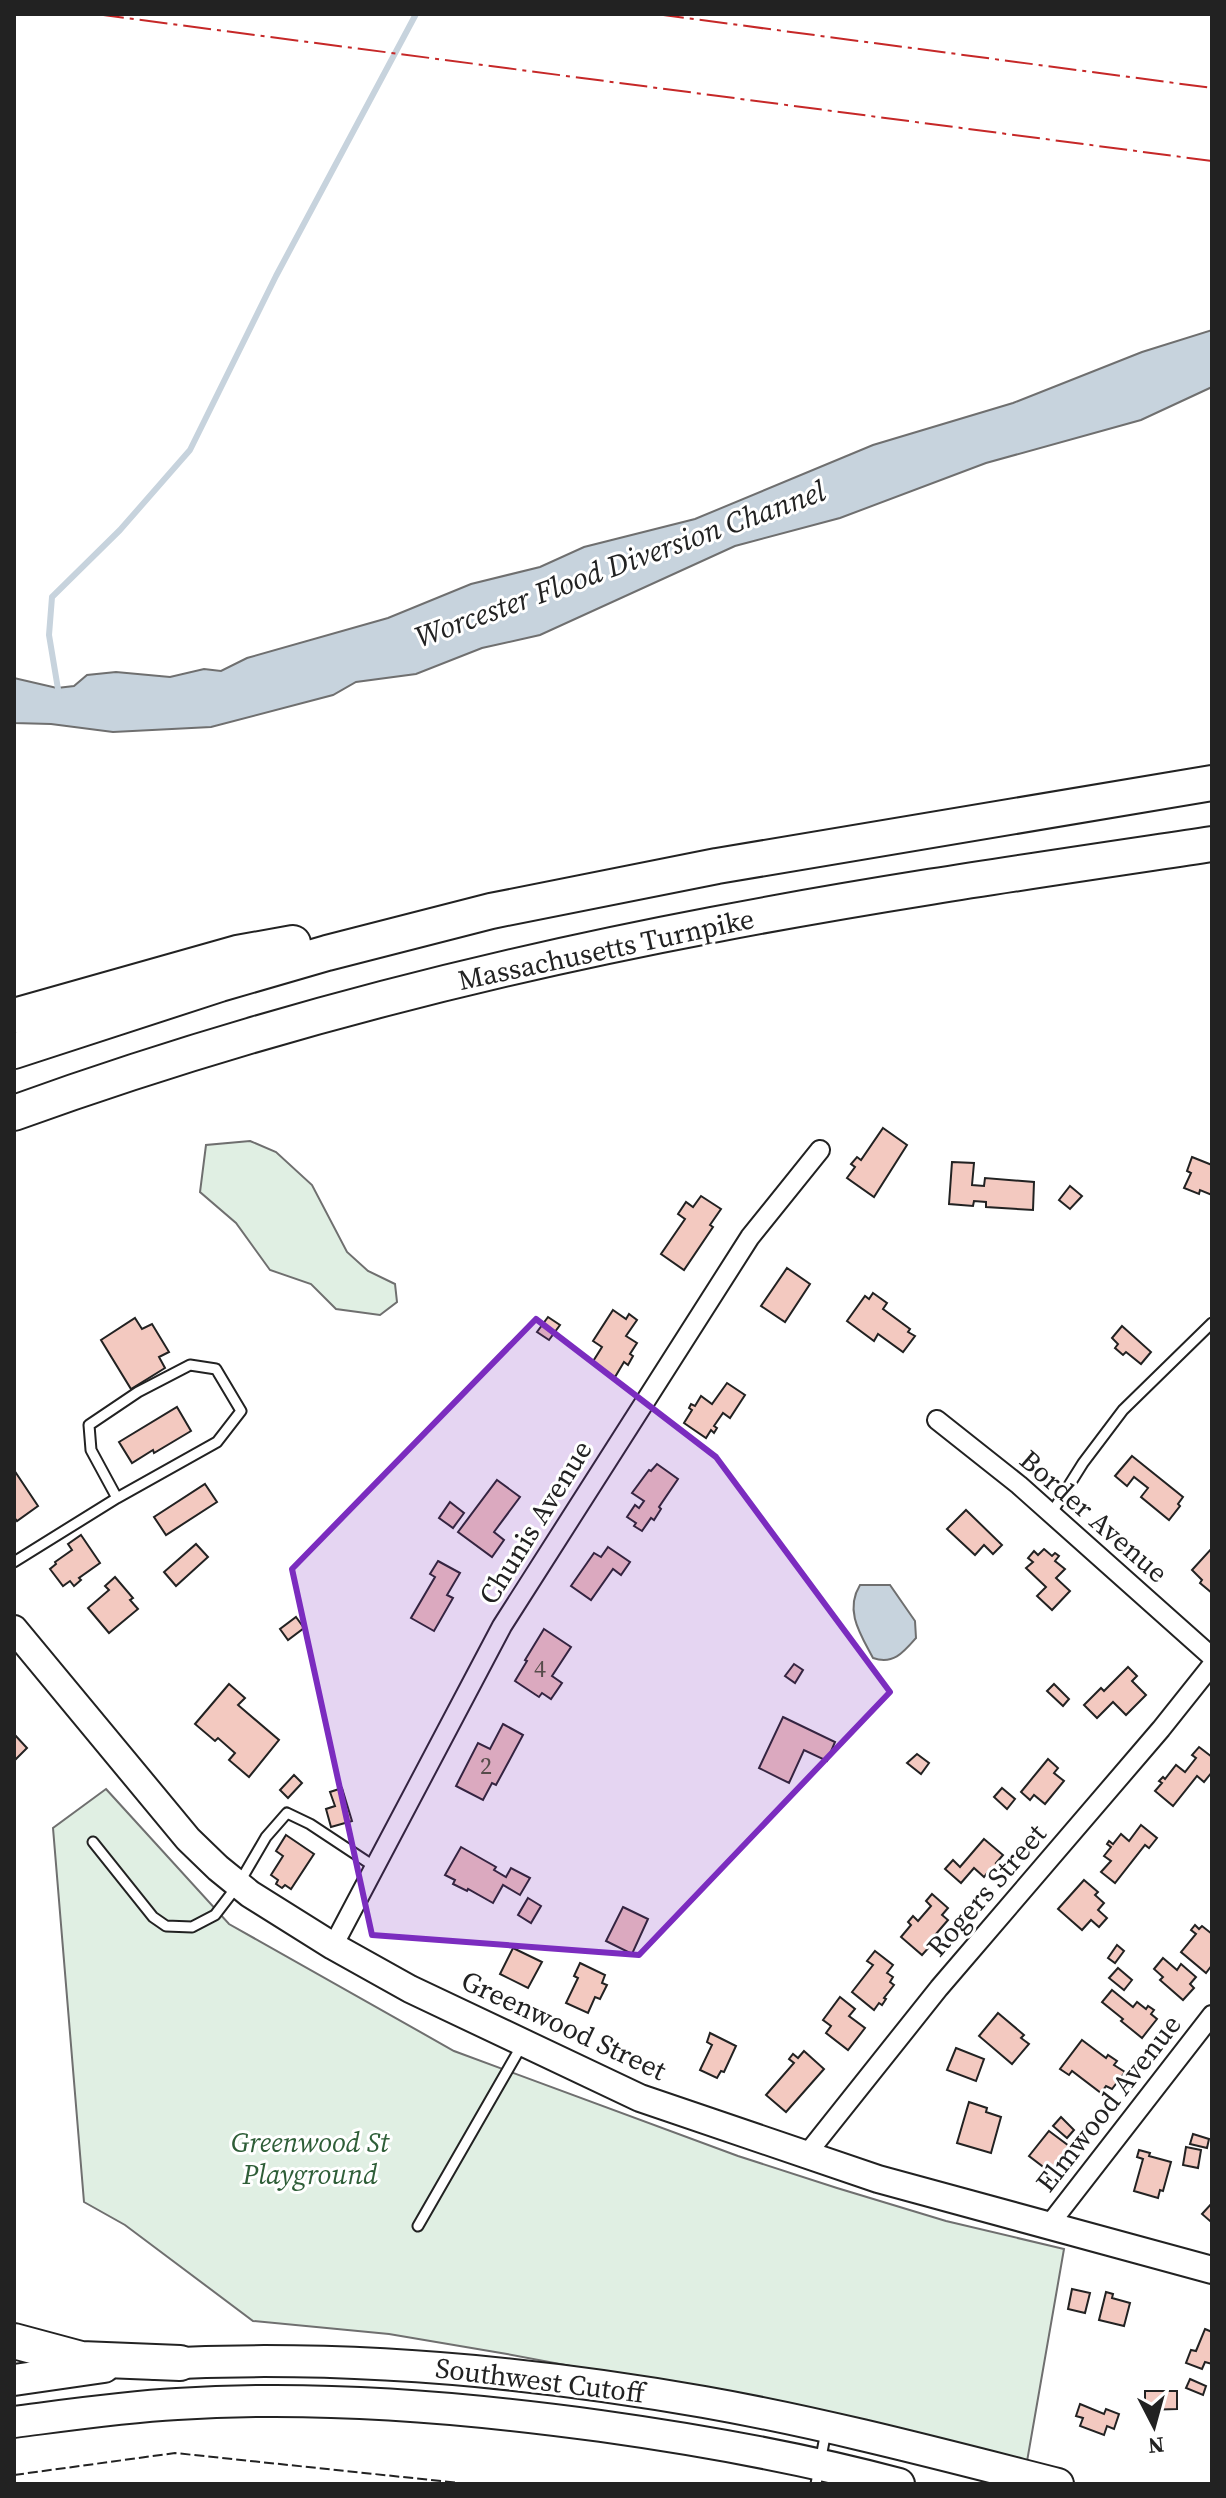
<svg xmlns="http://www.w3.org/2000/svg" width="1226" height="2498" font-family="'Source Serif 4',serif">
<rect width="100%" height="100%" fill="#fff"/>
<g fill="#e0efe3" stroke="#6f6f6f" stroke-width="2">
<polygon points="250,1141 276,1152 312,1185 347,1252 368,1271 395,1284 397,1302 380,1315 336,1309 311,1284 270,1270 236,1223 200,1192 206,1145"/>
<polygon points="106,1789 229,1924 454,2051 738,2156 837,2188 946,2221 1064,2249 1025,2473 805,2410 507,2354 389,2334 253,2321 125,2225 84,2202 53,1828"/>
</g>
<g fill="#c7d3dd" stroke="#6f6f6f" stroke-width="2">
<polygon points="1212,330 1212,387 1141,420 986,463 840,518 735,546 540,635 482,648 416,674 356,682 333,695 211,727 113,732 51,724 14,723 14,678 57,688 74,686 87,675 116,672 170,677 204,669 221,671 247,658 388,618 471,584 540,567 584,547 695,519 873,445 1013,403 1142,352"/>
<path d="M860,1585h30l25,36 1,17c-13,15 -23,27 -43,20 -12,-23 -29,-47 -13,-73z"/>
</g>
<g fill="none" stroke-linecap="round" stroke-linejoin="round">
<polyline stroke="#c7d3dd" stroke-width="6" points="59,695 49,635 52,597 120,530 190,450 276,276 416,14"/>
</g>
<g fill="#f3c9c0" stroke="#222" stroke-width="2">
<polygon points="883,1128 907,1145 874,1197 847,1178 855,1167 851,1164 857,1157 861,1160"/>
<polygon points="1192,1157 1212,1165 1212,1195 1200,1190 1199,1194 1184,1188 1191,1173 1187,1171"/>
<polygon points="952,1162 974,1163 972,1185 984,1186 985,1178 1034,1182 1033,1210 986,1207 986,1202 974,1201 973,1206 949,1204"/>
<polygon points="1070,1186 1082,1196 1070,1209 1059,1200"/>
<polygon points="701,1196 721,1209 710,1225 713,1227 684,1270 661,1254 685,1219 678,1214 686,1202 693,1207"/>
<polygon points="787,1268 810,1284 785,1322 761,1306"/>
<polygon points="873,1293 887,1303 883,1309 910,1329 908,1332 915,1336 903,1352 878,1334 874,1341 847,1321 865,1296 869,1299"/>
<polygon points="613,1310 626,1319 629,1314 637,1320 626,1336 637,1343 630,1354 633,1356 628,1365 624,1362 615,1377 592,1363 602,1347 593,1341"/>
<polygon points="548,1317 560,1325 549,1340 537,1332"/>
<polygon points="135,1318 142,1329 152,1324 169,1352 159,1357 165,1368 131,1389 101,1340"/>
<polygon points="1122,1326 1151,1352 1141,1364 1126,1352 1123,1355 1115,1348 1118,1344 1112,1338"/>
<polygon points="727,1383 745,1395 730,1418 723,1413 714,1426 717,1428 714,1433 711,1430 706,1438 684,1423 692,1410 689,1408 691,1404 695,1406 701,1396 712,1404"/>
<polygon points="177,1407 191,1431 154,1453 153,1450 132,1463 119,1442"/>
<polygon points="1132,1456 1183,1497 1178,1504 1180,1506 1169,1520 1141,1497 1148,1488 1134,1477 1127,1486 1115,1476"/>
<polygon points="657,1464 678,1479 659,1507 661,1509 654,1520 651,1518 642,1531 634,1526 636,1523 627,1517 635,1505 639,1508 644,1501 632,1493 649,1470 651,1471"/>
<polygon points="14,1470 38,1506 17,1521 14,1517"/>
<polygon points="497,1480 520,1497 494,1532 504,1540 492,1557 458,1532"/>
<polygon points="205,1484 217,1502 166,1535 154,1517"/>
<polygon points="450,1502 464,1513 453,1528 439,1518"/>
<polygon points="966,1510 1002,1545 993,1554 984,1545 975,1555 947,1529"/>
<polygon points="81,1535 100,1563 79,1578 81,1580 74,1586 70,1581 63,1586 50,1569 56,1564 55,1562 72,1550 68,1544"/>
<polygon points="196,1544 208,1557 176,1586 164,1572"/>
<polygon points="608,1547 630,1562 621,1575 613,1569 591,1600 571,1586 594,1553 601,1557"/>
<polygon points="1212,1548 1212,1593 1200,1583 1202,1580 1192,1570"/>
<polygon points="1044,1549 1052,1556 1055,1553 1059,1556 1055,1561 1065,1569 1056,1578 1070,1591 1052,1610 1037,1596 1046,1587 1026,1568 1033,1562 1028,1558 1034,1551 1038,1555"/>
<polygon points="438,1561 460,1573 447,1595 453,1598 434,1631 411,1618 435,1577 430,1574"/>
<polygon points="115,1577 133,1598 130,1600 138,1609 109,1633 88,1608 109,1590 105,1586"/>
<polygon points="296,1617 304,1628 288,1640 280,1629"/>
<polygon points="544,1629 571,1647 552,1676 562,1683 551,1699 542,1693 539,1697 515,1681 527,1661 525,1660"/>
<polygon points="794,1664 803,1670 795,1683 785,1676"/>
<polygon points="1128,1667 1137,1676 1132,1681 1146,1695 1126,1715 1113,1702 1097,1718 1084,1705 1101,1688 1104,1691"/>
<polygon points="229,1684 245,1698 238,1705 279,1740 249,1777 229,1760 235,1753 218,1738 215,1741 195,1724"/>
<polygon points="1054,1684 1069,1699 1063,1706 1047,1691"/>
<polygon points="783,1717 835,1742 827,1761 804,1750 789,1783 759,1768"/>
<polygon points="503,1724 523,1735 496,1785 492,1783 483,1800 456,1786 478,1743 490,1749"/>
<polygon points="14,1734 27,1748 14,1761"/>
<polygon points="1199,1747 1212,1757 1212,1772 1204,1782 1197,1776 1173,1806 1155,1791 1162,1783 1159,1781 1163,1777 1165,1779 1176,1765 1185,1772 1196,1758 1192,1755"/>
<polygon points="917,1754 929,1763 921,1774 907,1763"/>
<polygon points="1048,1759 1058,1768 1054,1773 1064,1781 1045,1804 1034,1795 1030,1800 1021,1792"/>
<polygon points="294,1775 302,1783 288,1798 280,1790"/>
<polygon points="342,1788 352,1821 331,1827 326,1809 335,1806 330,1792"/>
<polygon points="1002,1788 1015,1799 1007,1809 994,1797"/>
<polygon points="1141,1825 1157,1838 1149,1848 1145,1845 1115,1883 1101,1872 1111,1861 1104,1856 1111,1847 1107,1844 1109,1841 1113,1844 1121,1834 1129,1841"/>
<polygon points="286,1835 314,1854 291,1889 285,1885 282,1888 276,1884 278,1880 271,1875 283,1856 276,1851"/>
<polygon points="984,1839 1003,1855 996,1863 999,1865 994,1871 991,1868 984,1877 974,1868 961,1883 945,1869 953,1860 960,1867"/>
<polygon points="461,1847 496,1867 494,1870 506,1877 511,1868 530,1878 520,1895 503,1885 493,1903 468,1889 467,1891 453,1884 455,1880 445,1875"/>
<polygon points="1084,1880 1098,1892 1095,1895 1104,1903 1098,1910 1107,1918 1099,1927 1091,1920 1082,1930 1058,1909"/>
<polygon points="932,1894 948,1908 942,1915 948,1920 929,1942 932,1944 922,1955 901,1937 911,1925 908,1922 913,1916 918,1921 931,1906 926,1901"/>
<polygon points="528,1898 541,1906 531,1923 518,1915"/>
<polygon points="623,1907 648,1919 632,1954 606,1941"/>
<polygon points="1195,1925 1199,1929 1202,1926 1212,1934 1212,1965 1206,1973 1181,1952 1196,1934 1191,1930"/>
<polygon points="1117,1945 1124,1951 1115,1963 1108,1958"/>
<polygon points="513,1948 542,1962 528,1988 500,1974"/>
<polygon points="875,1951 893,1965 887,1973 893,1977 890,1982 894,1985 884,1998 886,1999 882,2005 879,2003 874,2010 852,1992 873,1965 867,1961"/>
<polygon points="1163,1958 1177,1970 1181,1964 1196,1977 1190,1984 1194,1988 1183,2000 1160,1980 1163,1977 1154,1969"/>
<polygon points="580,1963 605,1975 602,1983 607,1985 600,1999 595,1997 588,2013 566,2003 578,1978 574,1976"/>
<polygon points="1118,1968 1132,1980 1124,1990 1109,1978"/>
<polygon points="1112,1990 1133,2007 1137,2002 1146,2009 1148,2006 1154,2010 1151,2014 1157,2019 1142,2038 1121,2021 1123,2019 1102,2002"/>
<polygon points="840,1997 855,2009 849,2016 865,2028 848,2050 826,2033 831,2026 823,2020"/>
<polygon points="998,2013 1024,2035 1021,2038 1029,2044 1012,2064 979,2036"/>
<polygon points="710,2033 736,2046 724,2072 721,2071 717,2078 700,2070 712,2045 707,2042"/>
<polygon points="1082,2040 1106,2058 1108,2055 1117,2061 1114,2065 1125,2072 1112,2089 1106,2086 1101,2093 1072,2071 1069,2075 1060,2069"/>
<polygon points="956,2048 984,2059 976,2081 947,2070"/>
<polygon points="804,2051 824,2069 786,2112 766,2095 794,2063 789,2059 793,2054 798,2058"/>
<polygon points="969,2102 987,2108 986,2112 1001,2117 991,2153 957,2143"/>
<polygon points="1061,2117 1074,2130 1067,2138 1053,2126"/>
<polygon points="1049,2131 1069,2146 1050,2172 1029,2156"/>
<polygon points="1193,2134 1209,2139 1207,2148 1190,2144"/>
<polygon points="1186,2147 1201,2150 1198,2168 1183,2165"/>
<polygon points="1139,2150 1150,2153 1149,2156 1171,2162 1163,2191 1160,2190 1158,2198 1134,2191 1143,2159 1137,2157"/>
<polygon points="1212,2203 1212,2219 1210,2221 1202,2214"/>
<polygon points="1072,2289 1090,2293 1085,2313 1068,2309"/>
<polygon points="1106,2292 1113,2294 1112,2298 1130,2303 1124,2326 1099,2320"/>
<polygon points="1205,2329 1212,2332 1212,2364 1205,2362 1202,2369 1186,2363 1191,2350 1196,2351"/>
<polygon points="1190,2379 1206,2386 1203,2395 1186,2388"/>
<polygon points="1145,2391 1177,2391 1177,2409 1145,2410"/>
<polygon points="1080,2404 1104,2414 1106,2409 1119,2414 1114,2429 1107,2426 1104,2435 1080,2426 1083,2418 1076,2416"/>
</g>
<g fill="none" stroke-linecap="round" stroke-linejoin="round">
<defs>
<g id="lane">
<polyline points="1051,1514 1083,1463 1123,1410 1212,1323"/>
<polyline points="14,1562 117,1498 217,1442 241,1411 216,1369 190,1365 138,1392 89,1425 91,1450 117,1498"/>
<polyline points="93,1842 153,1917 166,1926 192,1927 215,1915 238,1885 266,1837 287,1813 310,1824 375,1867"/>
<polyline points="418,2226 522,2045"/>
<polyline points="816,2484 826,2431"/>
</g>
<g id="street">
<polyline points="937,1420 1019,1485 1212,1657"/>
<polyline points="333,1946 502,1626 750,1237 820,1150"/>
<polyline points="806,2155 939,1988 1161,1729 1212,1665"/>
<polyline points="1049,2225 1212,2015"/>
</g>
<polyline id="secondary" points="14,1629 188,1839 218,1868 250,1894 333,1946 410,1989 640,2098 878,2179 1212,2270"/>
<g id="primary">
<path d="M156,2364c185,-10 366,6 548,38 119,21 236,52 354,82"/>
<polyline points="14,2380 104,2367"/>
<path d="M14,2422c54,-7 108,-15 163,-18 141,-9 284,3 424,22 100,14 201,32 298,58"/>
</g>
<g id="highway">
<polyline points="14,1016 237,953 293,943"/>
<polyline points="14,1051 220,984 327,953 491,911 717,866 1212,783"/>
<path d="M14,1113c227,-82 461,-143 698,-188 165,-32 333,-56 500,-81"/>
<polyline points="14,2341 81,2359 180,2363"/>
</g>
</defs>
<use href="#lane" stroke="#222" stroke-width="13"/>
<use href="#street" stroke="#222" stroke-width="22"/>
<use href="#secondary" stroke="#222" stroke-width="30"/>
<use href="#primary" stroke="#222" stroke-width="34"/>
<use href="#highway" stroke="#222" stroke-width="38"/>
<use href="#lane" stroke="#fff" stroke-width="9"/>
<use href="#street" stroke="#fff" stroke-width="18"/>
<use href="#secondary" stroke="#fff" stroke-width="26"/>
<use href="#primary" stroke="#fff" stroke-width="30"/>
<use href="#highway" stroke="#fff" stroke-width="34"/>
<polyline stroke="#222" stroke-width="2" stroke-dasharray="10 4" stroke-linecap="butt" points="14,2475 175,2453 469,2484"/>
<g stroke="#c62828" stroke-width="2" stroke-dasharray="28 6 4 6" stroke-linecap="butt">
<polyline points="96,14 1212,161"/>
<polyline points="656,14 1212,88"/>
</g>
</g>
<path fill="#7b2cbf" fill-opacity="0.2" stroke="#7b2cbf" stroke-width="6" stroke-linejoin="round" d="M536,1319l180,138 174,235 -251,263 -267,-20 -80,-366z"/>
<g text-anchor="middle" stroke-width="6" stroke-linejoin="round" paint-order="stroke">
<g font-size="24" fill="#564c4a">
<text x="540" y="1677">4</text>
<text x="486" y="1774">2</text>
</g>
<g font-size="28" fill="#222" stroke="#fff">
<text transform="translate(606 949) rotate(-12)" y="10">Massachusetts Turnpike</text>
<text transform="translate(1094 1516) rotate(41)" y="10">Border Avenue</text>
<text transform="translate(535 1522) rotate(-58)" y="10">Chunis Avenue</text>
<text transform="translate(986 1890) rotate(-49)" y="10">Rogers Street</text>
<text transform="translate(564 2025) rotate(25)" y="10">Greenwood Street</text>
<text transform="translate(1108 2103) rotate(-52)" y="10">Elmwood Avenue</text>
<text transform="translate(540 2380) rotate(7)" y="10">Southwest Cutoff</text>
</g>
<g font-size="28" font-style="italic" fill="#2f5e38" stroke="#fff">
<text x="310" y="2152">Greenwood St<tspan x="310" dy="32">Playground</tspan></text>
</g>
<g font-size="30" font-style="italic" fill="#222" stroke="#fff">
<text transform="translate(620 564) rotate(-20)" y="10">Worcester Flood Diversion Channel</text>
</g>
</g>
<rect width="1226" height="2498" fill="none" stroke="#222222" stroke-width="32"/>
<g transform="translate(1154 2426) rotate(174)" stroke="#ffffff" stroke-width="6" paint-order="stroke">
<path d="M0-6L14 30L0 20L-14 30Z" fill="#222222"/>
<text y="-12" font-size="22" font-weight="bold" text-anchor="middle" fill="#222222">N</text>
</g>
</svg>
